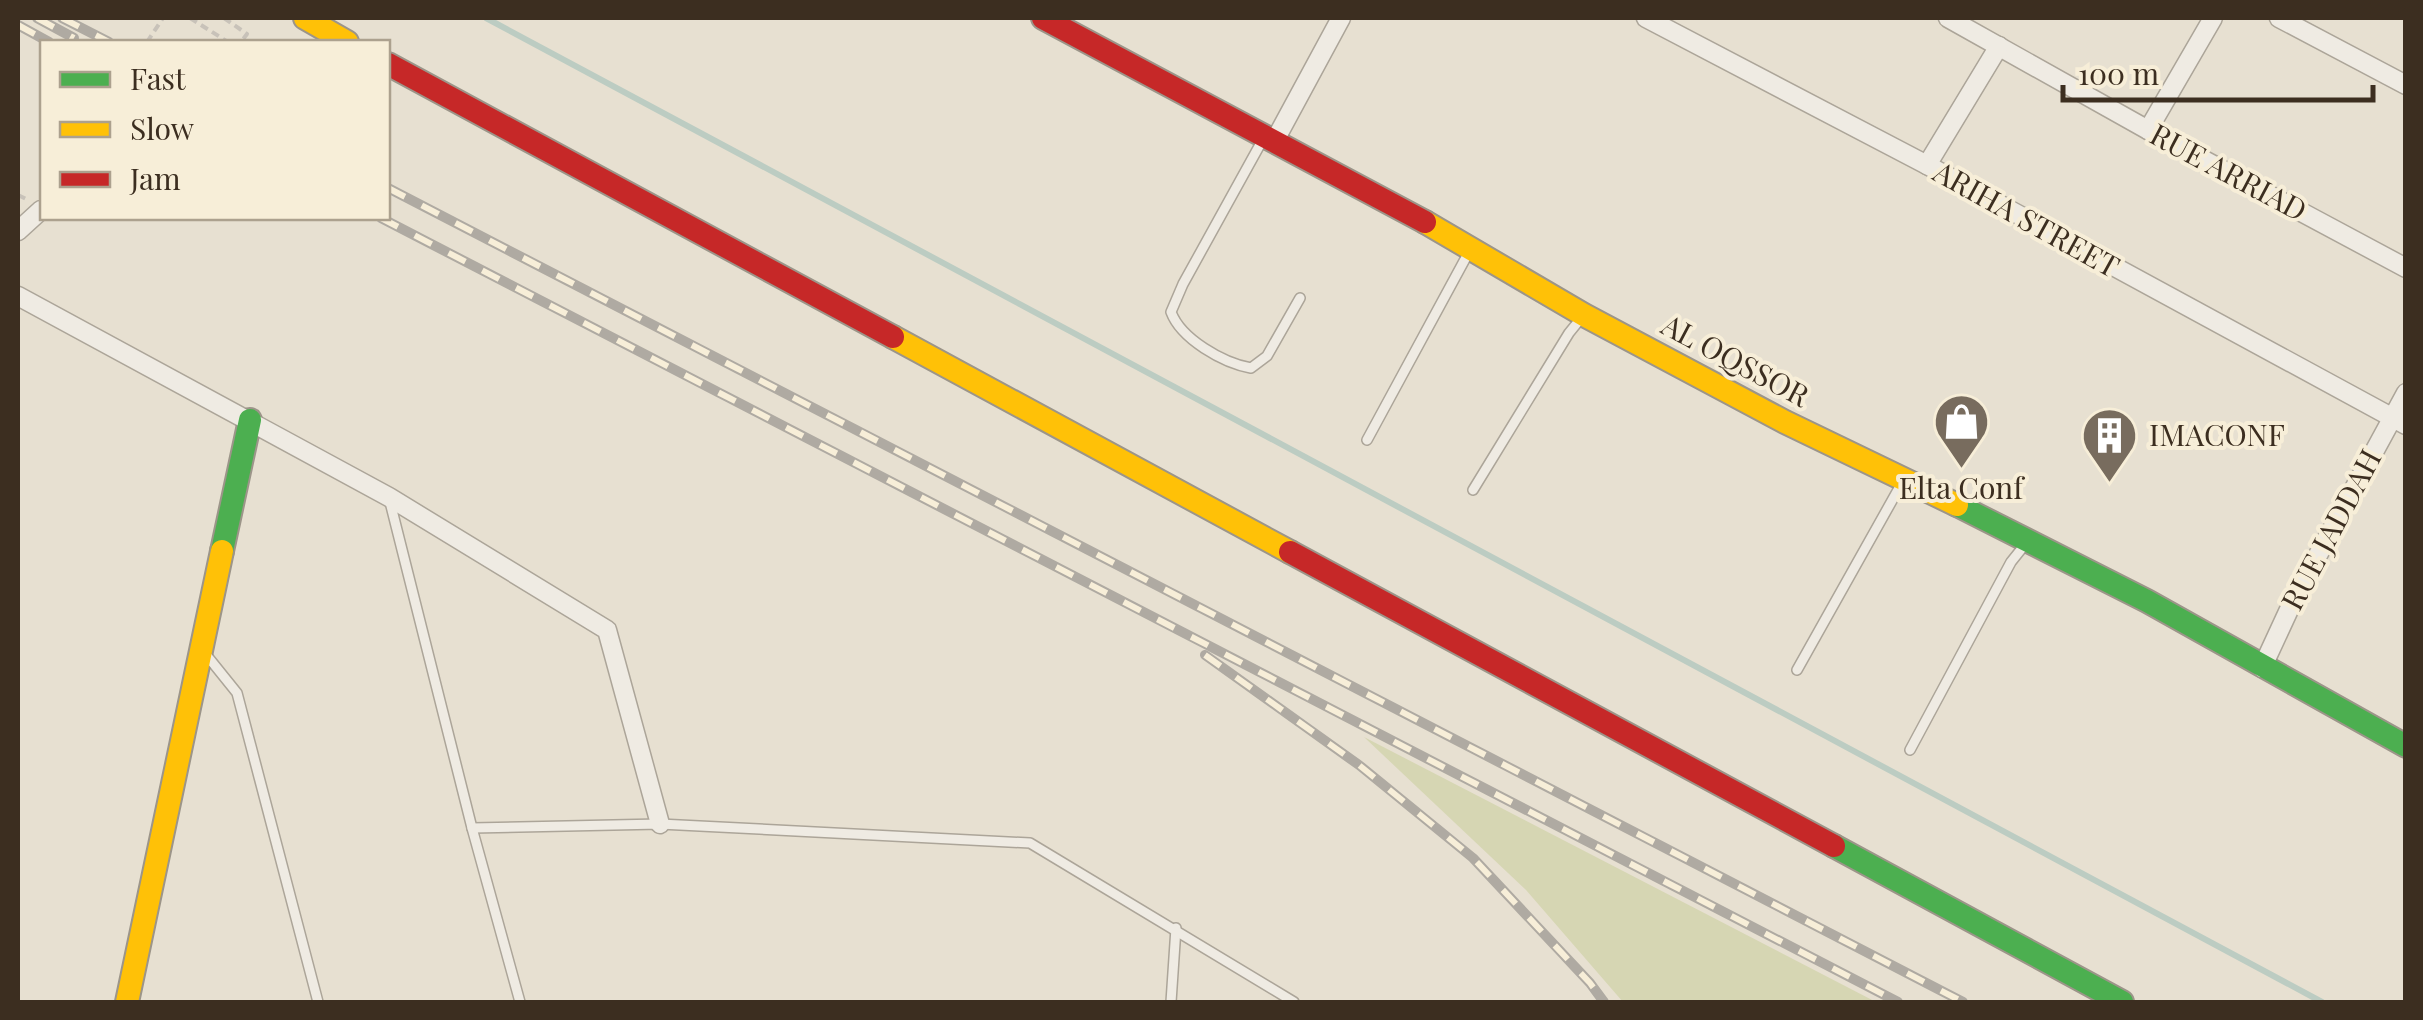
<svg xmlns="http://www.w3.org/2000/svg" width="2423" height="1020" font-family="'Playfair Display',serif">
<rect width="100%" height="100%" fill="#e7e0d1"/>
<polygon fill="#d6d6b3" points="1364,737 1876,1002 1623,1002 1526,890"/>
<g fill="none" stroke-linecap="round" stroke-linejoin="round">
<polyline stroke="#bcccc2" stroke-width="6" points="486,18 2322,1002"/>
<defs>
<g id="lane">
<path d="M1262,141l-79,143 -12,28c10,27 52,51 80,56l16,-12 33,-58"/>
<polyline points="1367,440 1470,250"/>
<polyline points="1473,490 1569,333 1582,317"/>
<polyline points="390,502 472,828 520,1002"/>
<polyline points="204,652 237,693 318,1002"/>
<polyline points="1797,670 1903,481"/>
<polyline points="1910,750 2011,562 2027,542"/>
<polyline points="472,828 660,824 1030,843 1294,1002"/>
<polyline points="1171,1002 1176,928"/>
</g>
<g id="street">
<polyline points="1646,18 1927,165 2406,425"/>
<polyline points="1948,18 2148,130 2406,268"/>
<polyline points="2279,18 2406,85"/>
<polyline points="2148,130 2213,18"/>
<polyline points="1274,142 1341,18"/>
<polyline points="1927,165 1999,46"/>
<polyline points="18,231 41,210"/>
<polyline points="18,296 389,497 607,630 660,824"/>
<polyline points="2262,668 2293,601 2406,393"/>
</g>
<g id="fast">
<polyline points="1957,505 2147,601 2406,746"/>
<polyline points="222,551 250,420"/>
<polyline points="1834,846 2122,1002"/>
</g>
<g id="slow">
<polyline points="305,18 347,42"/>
<polyline points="1425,222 1584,315 1785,422 1957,505"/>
<polyline points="893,337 1290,552"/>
<polyline points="127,1002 222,551"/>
</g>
<g id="jam">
<polyline points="1043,18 1425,222"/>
<polyline points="388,64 893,337"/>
<polyline points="1290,552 1834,846"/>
</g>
</defs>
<use href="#lane" stroke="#aca599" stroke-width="12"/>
<use href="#street" stroke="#aca599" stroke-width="21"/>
<use href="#fast" stroke="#9c9589" stroke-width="26"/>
<use href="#slow" stroke="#9c9589" stroke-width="26"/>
<use href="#jam" stroke="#9c9589" stroke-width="26"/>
<g stroke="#c8c2b9" stroke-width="4" stroke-dasharray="8 5" stroke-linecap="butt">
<polyline points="190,18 228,42"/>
<polyline points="224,18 247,34 241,42"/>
<polyline points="147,42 163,18"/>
<polyline points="18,195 28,200"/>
</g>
<use href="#lane" stroke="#efebe3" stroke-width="9"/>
<use href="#street" stroke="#efebe3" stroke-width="18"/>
<use href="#fast" stroke="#4caf50" stroke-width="22"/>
<use href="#slow" stroke="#ffc107" stroke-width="22"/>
<use href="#jam" stroke="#c62828" stroke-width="22"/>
<defs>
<g id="rail">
<polyline points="37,18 74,38"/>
<polyline points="62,18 109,42"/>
<polyline points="18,25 49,42"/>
<polyline points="388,188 1963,1002"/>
<polyline points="381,218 1898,1002"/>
<polyline points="1205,655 1359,765 1473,858 1590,983 1604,1002"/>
</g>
</defs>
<use href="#rail" stroke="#afaaa2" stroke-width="10"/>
<use href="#rail" stroke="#f7eed8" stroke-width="6" stroke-dasharray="19" stroke-linecap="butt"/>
</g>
<defs>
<symbol id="shop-pin" viewBox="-11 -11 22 30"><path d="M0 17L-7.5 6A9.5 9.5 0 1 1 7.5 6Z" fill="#786c5e" stroke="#f7eed8"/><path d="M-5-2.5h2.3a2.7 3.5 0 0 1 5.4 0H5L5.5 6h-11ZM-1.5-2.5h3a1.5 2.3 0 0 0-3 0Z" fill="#fff"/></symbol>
<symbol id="building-pin" viewBox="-11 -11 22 30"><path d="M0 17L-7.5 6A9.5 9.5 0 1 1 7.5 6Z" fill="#786c5e" stroke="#f7eed8"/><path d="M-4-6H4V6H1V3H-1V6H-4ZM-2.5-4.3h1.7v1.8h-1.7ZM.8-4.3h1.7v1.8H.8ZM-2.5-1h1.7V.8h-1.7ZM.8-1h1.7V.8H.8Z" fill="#fff"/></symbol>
</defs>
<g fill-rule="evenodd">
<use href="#shop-pin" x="1930" y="390" width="63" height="86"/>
<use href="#building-pin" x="2078" y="404" width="63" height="86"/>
</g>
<g text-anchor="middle" stroke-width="8" stroke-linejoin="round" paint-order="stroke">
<g font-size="30" fill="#3c2e20" stroke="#f7eed8">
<text transform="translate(2228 173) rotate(28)" y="10">RUE ARRIAD</text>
<text transform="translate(2026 220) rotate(29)" y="10">ARIHA STREET</text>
<text transform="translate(1735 361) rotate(28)" y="10">AL OQSSOR</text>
<text transform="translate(2332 530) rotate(-62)" y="10">RUE JADDAH</text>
</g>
<g font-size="30" fill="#3c2e20" stroke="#f7eed8" text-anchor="start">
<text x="2149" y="446">IMACONF</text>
<text x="1961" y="499" text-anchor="middle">Elta Conf</text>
</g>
</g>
<rect width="2423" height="1020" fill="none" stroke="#3c2e20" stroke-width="40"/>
<rect x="40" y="40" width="350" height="180" fill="#f7eed8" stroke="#aca18e" stroke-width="2.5"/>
<rect x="60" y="72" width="50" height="15" fill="#4caf50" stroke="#aca18e" stroke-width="2.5"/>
<text x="130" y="90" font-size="30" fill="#3c2e20">Fast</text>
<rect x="60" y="122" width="50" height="15" fill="#ffc107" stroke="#aca18e" stroke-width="2.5"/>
<text x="130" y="140" font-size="30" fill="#3c2e20">Slow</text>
<rect x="60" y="172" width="50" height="15" fill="#c62828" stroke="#aca18e" stroke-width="2.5"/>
<text x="130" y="190" font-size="30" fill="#3c2e20">Jam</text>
<path d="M2063 85v15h310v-15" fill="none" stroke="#3c2e20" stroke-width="5"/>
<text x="2078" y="85" font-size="30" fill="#3c2e20" stroke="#f7eed8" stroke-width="8" paint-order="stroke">100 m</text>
</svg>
